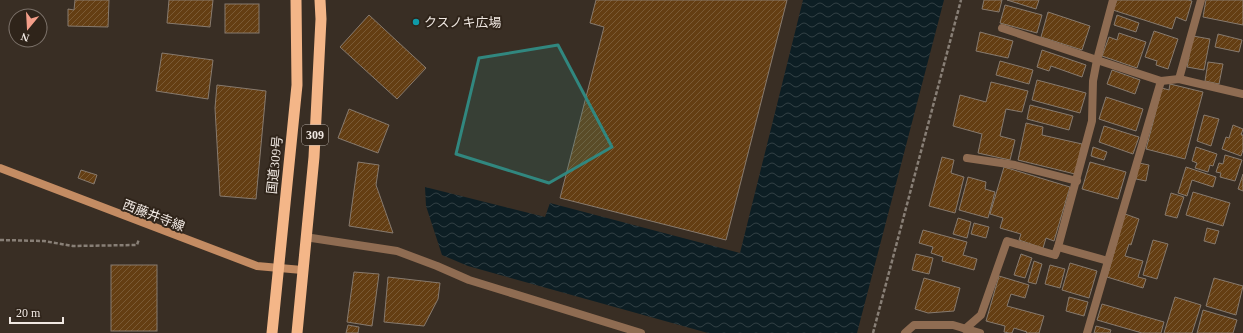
<svg xmlns="http://www.w3.org/2000/svg" width="1243" height="333" font-family="'Times New Roman','Noto Sans JP',serif">
<defs>
<pattern id="water-waves" width="16" height="10" patternUnits="userSpaceOnUse"><rect width="16" height="10" fill="#0d1e24"/><path d="M0 5q4-4 8 0t8 0" fill="none" stroke="#313f44"/></pattern>
<pattern id="building-hatch" width="6" height="6" patternUnits="userSpaceOnUse"><rect width="6" height="6" fill="#643e13"/><path d="M-1 1l2-2M0 6l6-6M5 7l2-2" fill="none" stroke="#7a5a35"/></pattern>
</defs>
<rect width="100%" height="100%" fill="#392e24"/>
<polygon fill="url(#water-waves)" points="803,0 944,0 857,333 708,333 468,266 442,255 426,206 425,187 545,217 550,203 740,253"/>
<g fill="url(#building-hatch)" stroke="#877a6e">
<polygon points="75,0 109,0 108,27 68,26 68,9 74,10"/>
<polygon points="169,0 213,0 210,27 167,23"/>
<polygon points="596,0 787,0 726,240 560,198 604,27 590,23"/>
<polygon points="984,0 1002,0 999,12 982,9"/>
<polygon points="1007,0 1039,0 1036,9"/>
<polygon points="1117,0 1188,0 1192,1 1186,21 1176,17 1172,29 1113,10"/>
<polygon points="1206,0 1243,0 1243,25 1203,17"/>
<rect x="225" y="4" width="34" height="29"/>
<polygon points="1005,5 1042,15 1037,33 1000,23"/>
<polygon points="1048,12 1090,26 1082,50 1041,37"/>
<polygon points="369,15 426,68 397,99 340,47"/>
<polygon points="1117,15 1139,23 1136,32 1114,25"/>
<polygon points="1154,31 1178,39 1168,69 1156,65 1157,61 1145,57"/>
<polygon points="980,32 1013,41 1008,58 976,51"/>
<polygon points="1119,33 1146,42 1137,68 1102,56 1109,37 1117,40"/>
<polygon points="1218,34 1242,40 1239,52 1215,47"/>
<polygon points="1193,36 1210,39 1204,70 1187,67"/>
<polygon points="1042,50 1086,65 1082,77 1051,66 1049,71 1037,67"/>
<polygon points="162,53 213,60 208,99 156,91"/>
<polygon points="1000,61 1033,70 1029,84 996,75"/>
<polygon points="1208,62 1223,64 1219,84 1205,81"/>
<polygon points="1112,70 1140,80 1135,94 1107,84"/>
<polygon points="1037,80 1086,93 1080,113 1032,100"/>
<polygon points="991,82 1028,91 1022,112 1006,109 1000,136 1015,140 1010,160 978,153 982,134 953,126 960,95 986,102"/>
<polygon points="1170,84 1203,92 1185,159 1146,149 1162,88 1169,90"/>
<polygon points="217,85 266,91 256,199 220,196 215,108"/>
<polygon points="1106,97 1143,109 1136,131 1099,119"/>
<polygon points="1030,105 1073,116 1069,130 1027,119"/>
<polygon points="349,109 389,125 378,153 338,138"/>
<polygon points="1204,115 1219,119 1211,146 1197,141"/>
<polygon points="1026,123 1043,127 1042,135 1082,144 1075,174 1018,160"/>
<polygon points="1233,125 1243,129 1241,135 1243,135 1243,150 1241,156 1222,149 1226,137 1229,138"/>
<polygon points="1104,126 1139,137 1133,154 1099,142"/>
<polygon points="1093,147 1107,152 1104,160 1091,156"/>
<polygon points="1196,147 1217,154 1213,166 1210,165 1208,172 1195,168 1197,163 1192,161"/>
<polygon points="1225,155 1242,160 1235,181 1220,177 1221,173 1216,172 1219,163 1223,164"/>
<polygon points="942,157 954,160 951,173 964,177 955,213 929,206"/>
<polygon points="358,162 379,165 376,185 393,233 349,226"/>
<polygon points="1090,162 1126,172 1118,199 1082,189"/>
<polygon points="1139,163 1149,165 1146,181 1136,179"/>
<polygon points="1004,167 1070,187 1054,241 1046,238 1043,248 1019,240 1021,234 1000,228 1003,218 990,214"/>
<polygon points="1186,167 1216,177 1213,187 1192,180 1187,196 1178,193"/>
<polygon points="81,170 97,175 94,184 78,178"/>
<polygon points="1243,174 1243,191 1238,189"/>
<polygon points="968,177 986,182 985,189 995,192 988,218 959,210"/>
<polygon points="1193,192 1230,203 1223,226 1186,215"/>
<polygon points="1171,193 1184,197 1177,218 1165,215"/>
<polygon points="1125,214 1139,219 1131,245 1129,244 1125,256 1143,261 1138,277 1146,279 1143,288 1107,277"/>
<polygon points="958,218 971,222 967,238 953,234"/>
<polygon points="974,223 989,227 986,238 971,234"/>
<polygon points="1207,228 1219,231 1215,244 1204,241"/>
<polygon points="923,230 967,242 963,255 977,259 974,270 942,261 943,257 931,253 933,247 919,243"/>
<polygon points="1153,240 1168,244 1157,279 1143,275"/>
<polygon points="916,254 933,258 929,274 912,270"/>
<polygon points="1021,254 1032,258 1025,278 1014,275"/>
<polygon points="1034,261 1042,264 1036,284 1028,282"/>
<polygon points="1070,263 1097,271 1089,298 1062,290"/>
<rect x="111" y="265" width="46" height="66"/>
<polygon points="1050,265 1065,269 1060,288 1045,284"/>
<polygon points="354,272 379,274 372,326 347,322"/>
<polygon points="999,276 1029,285 1025,298 1011,294 1007,306 1044,316 1039,333 1026,333 1027,332 1014,328 1012,333 1009,333 1004,332 1005,326 986,321"/>
<polygon points="388,277 440,283 438,299 424,326 384,322"/>
<polygon points="924,278 960,288 954,311 928,313 915,309"/>
<polygon points="1214,278 1243,286 1236,315 1206,306"/>
<polygon points="1069,297 1088,302 1084,316 1066,311"/>
<polygon points="1175,297 1201,305 1192,333 1164,333"/>
<polygon points="1102,304 1164,322 1161,333 1142,333 1097,320"/>
<polygon points="1203,310 1237,320 1233,333 1197,333"/>
<polygon points="348,325 359,327 358,333 346,333"/>
<polygon points="1096,326 1111,330 1110,333 1094,333"/>
</g>
<g fill="none" stroke-linecap="round" stroke-linejoin="round">
<g stroke="#887f76" stroke-width="2.5" stroke-dasharray="4 2" stroke-linecap="butt">
<polyline points="0,240 44,241 73,246 137,245 139,239"/>
<polyline points="873,333 961,0"/>
</g>
<g stroke="#8f6c52" stroke-width="8">
<polyline points="1002,28 1097,60"/>
<polyline points="1179,79 1201,0"/>
<polyline points="967,158 1015,165 1077,181"/>
<polyline points="1108,261 1161,81"/>
<polyline points="965,329 981,315 1007,241 1055,255 1058,247"/>
</g>
<g stroke="#8f6c52" stroke-width="8">
<polyline points="1097,60 1161,81 1179,79 1243,94"/>
<polyline points="305,237 397,251 437,266 469,280 641,333"/>
<polyline points="905,333 914,325 953,325 980,333"/>
<polyline points="1087,333 1108,261 1058,247 1092,121 1093,81 1097,60 1113,0"/>
</g>
<polyline stroke="#c48c63" stroke-width="8" points="0,168 257,266 302,270"/>
<g stroke="#f4b688" stroke-width="11">
<polyline points="272,333 297,85 296,0"/>
<polyline points="297,333 314,157 321,19 320,0"/>
</g>
</g>
<path fill="#31877f" fill-opacity="0.2" stroke="#31877f" stroke-width="3" stroke-linejoin="round" d="M558,45l54,102 -63,36 -93,-29 23,-96z"/>
<circle fill="#0f9aa8" stroke="#2f241a" stroke-width="1.5" cx="416" cy="22" r="4"/>
<g text-anchor="middle" stroke-width="4" stroke-linejoin="round" paint-order="stroke">
<rect fill="#2f241a" stroke="#b6ada6" stroke-width="1" x="302" y="125" width="26" height="20" rx="3"/>
<g font-size="12" font-weight="bold" fill="#f0e8e2">
<text x="315" y="139">309</text>
</g>
<g font-size="13" fill="#f0e8e2" stroke="#2f241a" text-anchor="start">
<text x="424" y="27">クスノキ広場</text>
</g>
<g font-size="13" fill="#f0e8e2" stroke="#2f241a">
<text transform="translate(274 165) rotate(-84)" y="5">国道309号</text>
<text transform="translate(154 215) rotate(21)" y="5">西藤井寺線</text>
</g>
</g>
<g transform="translate(28 28) rotate(198)"><circle r="19" fill="#2f241a" stroke="#7c726a"/>
<path d="M0-3L7 15L0 10L-7 15Z" fill="#f49e89"/>
<text y="-6" font-size="11" font-weight="bold" text-anchor="middle" fill="#f0e8e2">N</text>
</g>
<path d="M10 317v6h53v-6" fill="none" stroke="#f0e8e2" stroke-width="2"/>
<text x="16" y="317" font-size="12" fill="#f0e8e2" stroke="#2f241a" stroke-width="3" paint-order="stroke">20 m</text>
</svg>
